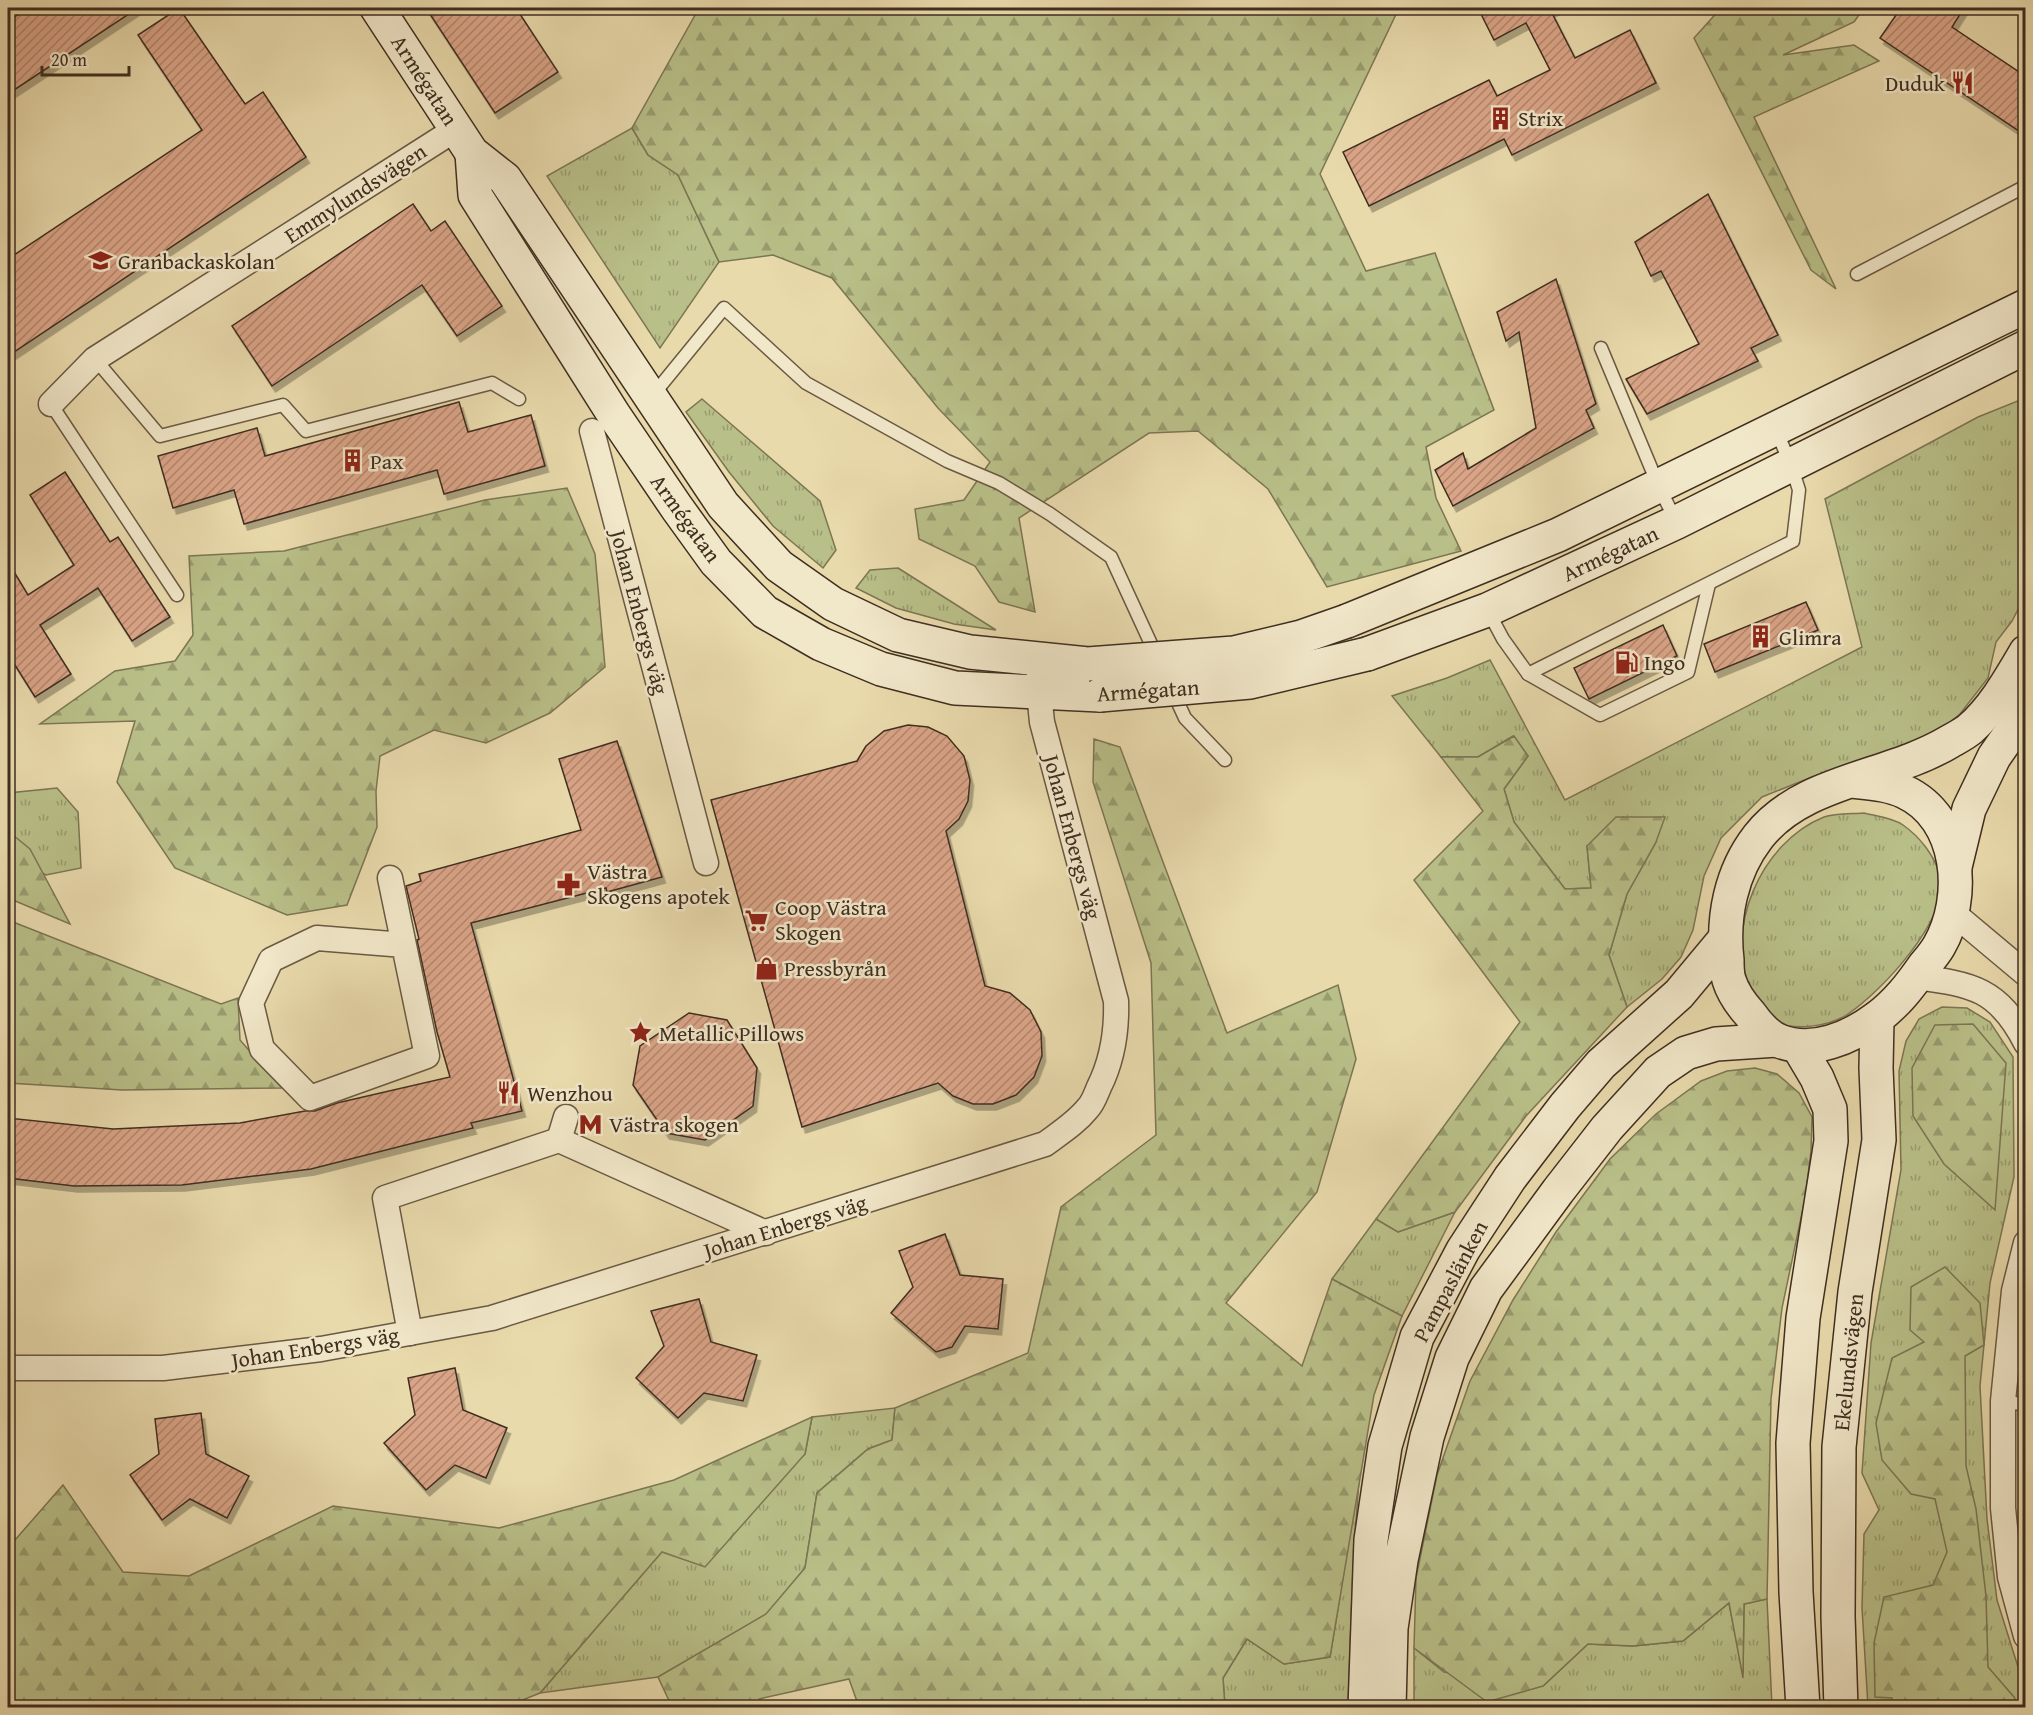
<svg xmlns="http://www.w3.org/2000/svg" width="2033" height="1715" font-family="'Gentium Book Plus',serif">
<defs>
<pattern id="grass-tufts" width="24" height="20" patternUnits="userSpaceOnUse" patternTransform="scale(1.5)"><rect width="24" height="20" fill="#b9bf88"/><path d="M3 7l-1-3M5 7V3M7 7l1-3M15 17l-1-3M17 17v-4M19 17l1-3" fill="none" stroke="#989c6f"/></pattern>
<pattern id="forest-firs" width="22" height="20" patternUnits="userSpaceOnUse" patternTransform="scale(1.5)"><rect width="22" height="20" fill="#b9bf88"/><path d="M5 1l3.5 6h-7zM16 11l3.5 6h-7z" fill="#989c6f"/></pattern>
<pattern id="building-hatch" width="6" height="6" patternUnits="userSpaceOnUse" patternTransform="scale(1.5)"><rect width="6" height="6" fill="#daa487"/><path d="M-1 1l2-2M0 6l6-6M5 7l2-2" fill="none" stroke="#b2866e"/></pattern>
<filter id="shadow"><feDropShadow dx="3.5" dy="6" stdDeviation="0" flood-color="#0004"/></filter>
</defs>
<rect width="100%" height="100%" fill="#e9daac"/>
<filter id="stains"><feTurbulence type="fractalNoise" baseFrequency=".00333" numOctaves="4"/><feColorMatrix values="0 0 0 0 .2 0 0 0 0 .09 0 0 0 0 .02 0 0 0 .5 -.17"/></filter>
<radialGradient id="worn" r=".72"><stop offset=".6" stop-color="#630" stop-opacity="0"/><stop offset="1" stop-color="#630" stop-opacity=".3"/></radialGradient>
<g fill="url(#grass-tufts)" stroke="#7c7654" stroke-width="1.5">
<polygon points="632,128 648,155 678,175 719,262 660,348 547,176"/>
<polygon points="2025,398 2025,596 2012,621 1996,642 1988,678 1960,714 1926,741 1812,777 1762,797 1721,838 1704,876 1693,930 1681,957 1662,979 1627,1007 1609,955 1627,894 1656,842 1587,846 1591,888 1565,889 1514,822 1504,789 1528,756 1513,736 1478,757 1441,757 1392,696 1447,678 1490,660 1565,800 1862,647 1825,499 1978,417"/>
<polygon points="702,399 820,501 836,550 823,568 773,526 729,472 686,412"/>
<polygon points="898,568 996,630 954,624 896,608 856,588 870,570"/>
<polygon points="57,788 78,812 81,868 46,875 8,855 8,793"/>
<path d="M1864,813c12,3 29,5 39,12 17,12 31,30 37,50 11,43 -59,117 -92,139 -18,12 -54,18 -74,7 -5,-2 -8,-10 -12,-14 -3,-4 -8,-9 -10,-14 -30,-62 9,-151 72,-176 11,-4 28,-3 40,-4z"/>
<polygon points="1942,1007 1967,1008 1990,1022 2013,1057 2014,1177 1990,1283 1980,1386 1987,1519 1997,1600 2025,1689 2025,1707 1868,1707 1862,1608 1864,1534 1879,1510 1862,1473 1871,1343 1901,1170 1899,1071 1906,1041 1919,1019"/>
<polygon points="1455,1212 1402,1316 1332,1279 1376,1219 1398,1232"/>
<polygon points="895,1408 892,1440 868,1449 817,1493 805,1568 766,1615 658,1677 540,1693 662,1551 805,1454 812,1417"/>
<polygon points="1359,1479 1353,1567 1348,1707 1225,1707 1223,1678 1247,1639 1284,1664 1330,1657"/>
<polygon points="1767,1599 1772,1707 1414,1708 1414,1648 1444,1672 1543,1686 1588,1644 1633,1646 1683,1641 1729,1603 1743,1674 1744,1604"/>
</g>
<g fill="url(#forest-firs)" stroke="#7c7654" stroke-width="1.5">
<polygon points="699,8 1399,8 1320,174 1366,271 1435,253 1494,410 1426,447 1436,498 1461,551 1327,587 1268,489 1198,431 1149,433 1019,518 1035,612 999,602 975,566 919,539 915,509 964,500 990,462 938,408 832,278 773,255 719,262 678,175 648,155 632,128"/>
<polygon points="1721,8 1864,8 1854,22 1783,55 1854,45 1879,61 1754,117 1836,289 1811,270 1694,38"/>
<polygon points="567,488 595,554 605,667 550,713 486,743 434,730 380,756 376,791 377,827 347,905 287,915 175,868 117,782 135,721 40,724 115,671 175,661 193,635 189,556 284,551 485,500"/>
<polygon points="1514,736 1528,756 1504,789 1514,822 1565,889 1591,888 1587,846 1616,817 1665,817 1656,842 1627,894 1609,955 1627,1007 1526,1116 1455,1212 1398,1232 1376,1219 1520,1022 1414,880 1483,811 1441,757 1478,757"/>
<polygon points="1094,739 1120,747 1227,1033 1338,985 1356,1059 1317,1192 1226,1303 1302,1366 1332,1279 1402,1316 1374,1395 1330,1657 1284,1664 1247,1639 1223,1678 1225,1707 859,1707 849,1679 759,1699 759,1707 672,1707 658,1677 766,1614 805,1568 817,1493 868,1449 892,1440 895,1408 1028,1353 1061,1207 1156,1135 1151,963 1093,782"/>
<polygon points="8,831 30,849 70,924 8,898"/>
<polygon points="8,920 221,1004 238,998 240,1040 282,1088 122,1090 8,1083"/>
<polygon points="1973,1024 2006,1063 1995,1210 1944,1164 1913,1116 1912,1068 1935,1025"/>
<polygon points="1755,1068 1777,1074 1799,1093 1812,1117 1811,1151 1805,1199 1782,1308 1771,1399 1767,1599 1744,1604 1743,1678 1729,1603 1683,1641 1633,1646 1588,1644 1543,1686 1487,1702 1414,1648 1416,1578 1437,1475 1470,1381 1513,1300 1556,1232 1610,1159 1656,1114 1701,1081 1727,1071"/>
<polygon points="1945,1267 1980,1303 1984,1345 1965,1356 1966,1466 1976,1509 1986,1596 1988,1667 2014,1697 2019,1707 1892,1707 1892,1698 1875,1697 1874,1643 1884,1597 1933,1585 1947,1552 1935,1499 1911,1494 1882,1460 1876,1423 1892,1358 1924,1342 1910,1330 1911,1287"/>
<polygon points="812,1417 805,1454 705,1567 662,1552 540,1693 505,1707 8,1707 8,1548 63,1485 123,1572 189,1576 333,1506 499,1528 674,1480"/>
</g>
<g fill="url(#building-hatch)" stroke="#3f2e20" stroke-width="1.5" filter="url(#shadow)">
<polygon points="28,8 138,8 8,94 8,21"/>
<polygon points="179,8 245,104 263,92 306,157 8,356 8,259 202,130 138,35"/>
<polygon points="426,8 516,8 558,72 495,113"/>
<polygon points="1478,8 1558,8 1551,11 1575,58 1630,30 1656,83 1512,155 1504,139 1369,206 1343,152 1489,80 1497,96 1550,70 1526,23 1494,40"/>
<polygon points="1901,8 1964,8 1952,27 2025,76 2025,135 1880,38"/>
<polygon points="1708,194 1778,335 1751,348 1758,361 1647,414 1626,379 1699,344 1661,271 1651,276 1635,242"/>
<polygon points="413,204 431,231 445,221 502,306 457,336 422,285 272,386 232,326"/>
<polygon points="1556,279 1596,404 1586,410 1594,428 1453,506 1435,470 1463,453 1468,469 1536,428 1519,332 1506,341 1497,312"/>
<polygon points="459,402 468,432 531,415 545,466 444,494 437,470 244,524 234,490 173,508 158,456 257,428 265,456"/>
<polygon points="65,472 110,542 118,537 170,617 132,641 98,588 40,625 71,674 35,697 8,654 8,562 28,595 74,565 30,495"/>
<polygon points="1806,602 1818,630 1715,672 1704,644"/>
<polygon points="1663,625 1677,656 1589,699 1574,668"/>
<polygon points="908,725 928,727 947,736 964,756 970,780 968,801 959,819 946,831 985,986 1010,993 1030,1010 1041,1032 1042,1056 1034,1077 1016,1095 993,1104 973,1104 953,1096 938,1083 802,1127 711,800 857,761 866,746 884,731"/>
<polygon points="617,741 662,877 607,892 606,888 471,923 522,1111 471,1123 473,1128 311,1169 182,1185 74,1186 8,1178 8,1118 113,1129 240,1123 305,1111 315,1111 337,1103 450,1077 437,1032 417,940 419,939 406,886 421,881 419,874 581,830 559,759"/>
<polygon points="689,1013 727,1020 757,1068 753,1106 705,1140 666,1133 633,1085 640,1046"/>
<polygon points="945,1234 960,1275 1003,1279 998,1329 965,1326 952,1347 936,1352 891,1313 913,1287 899,1251"/>
<polygon points="699,1299 711,1342 757,1355 743,1401 704,1393 678,1418 636,1378 664,1346 651,1311"/>
<polygon points="455,1368 463,1410 507,1428 486,1478 455,1465 426,1490 384,1443 415,1415 408,1378"/>
<polygon points="201,1413 206,1454 249,1476 227,1518 190,1499 162,1520 130,1475 159,1454 155,1419"/>
</g>
<g fill="none" stroke-linecap="round" stroke-linejoin="round">
<defs>
<g id="lane">
<polyline points="1857,274 2026,186"/>
<polyline points="1601,348 1659,487 1676,521"/>
<polyline points="95,359 160,436 283,405 306,431 492,383 519,399"/>
<polyline points="653,395 724,308 806,383 947,461 999,483 1050,514 1111,557 1157,657"/>
<polyline points="51,404 177,595"/>
<polyline points="1488,611 1503,639 1528,674 1793,541 1799,490 1791,465 1776,430"/>
<polyline points="1528,674 1600,715 1688,672 1709,584"/>
<polyline points="1173,692 1185,718 1225,760"/>
<polyline points="2003,1401 2026,1405"/>
</g>
<g id="street">
<polyline points="51,404 95,359 456,129"/>
<polyline points="592,431 706,863"/>
<polyline points="390,878 427,1056 310,1098 262,1049 251,1003 271,960 317,938 404,945"/>
<polyline points="1952,912 2026,974"/>
<path d="M1916,977c56,7 83,12 110,66"/>
<polyline points="559,1140 566,1117"/>
<polyline points="2026,1243 2014,1291 2003,1401 2003,1508 2010,1577 2026,1636"/>
<polyline points="410,1333 385,1198 559,1140 766,1233"/>
<path d="M8,1368h155l158,-19 171,-31 553,-174c15,-11 31,-21 43,-36 5,-5 8,-14 11,-21 14,-28 18,-55 17,-86l-74,-279 -3,-30v-16"/>
</g>
<g id="secondary">
<polyline points="377,8 472,153 505,179 723,505 779,566 833,604 898,635 970,652 1088,664"/>
<polyline points="472,153 475,195 614,415 677,508 716,562 765,612 821,644 881,669 955,688 1100,695"/>
<polyline points="1347,621 1558,535 2026,306"/>
<polyline points="1367,654 1487,610 1677,522 2026,347"/>
<path d="M1851,781c18,2 38,3 54,11 56,26 62,106 34,154 -4,7 -10,14 -15,20 -14,20 -27,37 -47,52 -27,20 -64,36 -98,23 -11,-5 -22,-17 -29,-27 -9,-10 -17,-21 -21,-34 -2,-6 -2,-13 -2,-20 -5,-43 4,-88 31,-123 44,-57 131,-59 191,-95 7,-4 15,-8 21,-13 24,-21 40,-50 56,-77"/>
<polyline points="1955,867 1969,809 1994,757 2026,711"/>
<polyline points="1798,1046 1817,1078 1830,1109 1831,1141 1803,1318 1793,1443 1796,1592 1803,1708"/>
<polyline points="1365,1708 1371,1540 1385,1446 1417,1337 1463,1250 1510,1178 1565,1106 1601,1064 1679,994 1724,940"/>
<polyline points="1389,1708 1391,1628 1401,1560 1427,1437 1452,1358 1486,1289 1558,1191 1607,1128 1658,1072 1686,1053 1716,1044 1777,1040"/>
<polyline points="1841,1708 1838,1616 1839,1447 1855,1292 1879,1140 1876,1068 1877,1018"/>
</g>
</defs>
<use href="#lane" stroke="#6a5943" stroke-width="15"/>
<use href="#street" stroke="#6a5943" stroke-width="27"/>
<use href="#secondary" stroke="#3f2e20" stroke-width="36"/>
<use href="#lane" stroke="#f1e7c9" stroke-width="12"/>
<use href="#street" stroke="#f1e7c9" stroke-width="24"/>
<use href="#secondary" stroke="#f1e7c9" stroke-width="33"/>
<defs>
<g id="secondary-bridge">
<polyline points="1088,664 1234,653 1301,637 1347,621"/>
<polyline points="1100,695 1250,682 1367,654"/>
</g>
</defs>
<use href="#secondary-bridge" stroke="#3f2e20" stroke-width="36" stroke-linecap="butt"/>
<use href="#secondary-bridge" stroke="#f1e7c9" stroke-width="33"/>
</g>
<defs>
<symbol id="restaurant-bare" viewBox="-9 -9 18 18"><path d="M-5-6h1v4h1v-4h1v4h1v-4h1v5L-1.5 .5V6h-2V.5L-5-1ZM5-6V6H3V1.5H1.5Q1.5-4 5-6Z" fill="#8f2418" stroke="#f1e7c9" stroke-width="2.5" paint-order="stroke"/></symbol>
<symbol id="building-bare" viewBox="-9 -9 18 18"><path d="M-4-6H4V6H1V3H-1V6H-4ZM-2.5-4.3h1.7v1.8h-1.7ZM.8-4.3h1.7v1.8H.8ZM-2.5-1h1.7V.8h-1.7ZM.8-1h1.7V.8H.8Z" fill="#8f2418" stroke="#f1e7c9" stroke-width="2.5" paint-order="stroke"/></symbol>
<symbol id="school-bare" viewBox="-9 -9 18 18"><path d="M0-5L7-2L0 1L-7-2ZM-4 1L0 2.5L4 1V4Q0 6-4 4Z" fill="#8f2418" stroke="#f1e7c9" stroke-width="2.5" paint-order="stroke"/></symbol>
<symbol id="fuel-bare" viewBox="-9 -9 18 18"><path d="M-5.5-6h7V0h2V4h1.3V-2.5L3-4.5l.8-.8L6-3V5H2.5V1h-1V6h-7ZM-4.2-4.7v3.2H.2V-4.7Z" fill="#8f2418" stroke="#f1e7c9" stroke-width="2.5" paint-order="stroke"/></symbol>
<symbol id="pharmacy-bare" viewBox="-9 -9 18 18"><path d="M-2-6h4v4h4v4h-4v4h-4v-4h-4v-4h4Z" fill="#8f2418" stroke="#f1e7c9" stroke-width="2.5" paint-order="stroke"/></symbol>
<symbol id="supermarket-bare" viewBox="-9 -9 18 18"><path d="M-6-5.5h2.5l.6 2H6L4.5 2H-2.5L-4.4-4H-6ZM-1.5 3.2a1.3 1.3 0 1 0 .1 0ZM3 3.2a1.3 1.3 0 1 0 .1 0Z" fill="#8f2418" stroke="#f1e7c9" stroke-width="2.5" paint-order="stroke"/></symbol>
<symbol id="shop-bare" viewBox="-9 -9 18 18"><path d="M-5-2.5h2.3a2.7 3.5 0 0 1 5.4 0H5L5.5 6h-11ZM-1.5-2.5h3a1.5 2.3 0 0 0-3 0Z" fill="#8f2418" stroke="#f1e7c9" stroke-width="2.5" paint-order="stroke"/></symbol>
<symbol id="sight-bare" viewBox="-9 -9 18 18"><path d="M0-6L1.8-2.2L6-1.7L2.9 1.2L3.7 5.4L0 3.3L-3.7 5.4L-2.9 1.2L-6-1.7L-1.8-2.2Z" fill="#8f2418" stroke="#f1e7c9" stroke-width="2.5" paint-order="stroke"/></symbol>
<symbol id="metro-bare" viewBox="-9 -9 18 18"><path d="M-5.5 5V-5H-3L0 0L3-5H5.5V5H3V-.5L0 4L-3-.5V5Z" fill="#8f2418" stroke="#f1e7c9" stroke-width="2.5" paint-order="stroke"/></symbol>
</defs>
<g fill-rule="evenodd">
<use href="#restaurant-bare" x="1946" y="66" width="33" height="33"/>
<use href="#building-bare" x="1484" y="102" width="33" height="33"/>
<use href="#school-bare" x="84" y="244" width="33" height="33"/>
<use href="#building-bare" x="336" y="444" width="33" height="33"/>
<use href="#building-bare" x="1744" y="620" width="33" height="33"/>
<use href="#fuel-bare" x="1610" y="646" width="33" height="33"/>
<use href="#pharmacy-bare" x="552" y="868" width="33" height="33"/>
<use href="#supermarket-bare" x="740" y="904" width="33" height="33"/>
<use href="#shop-bare" x="750" y="952" width="33" height="33"/>
<use href="#sight-bare" x="624" y="1016" width="33" height="33"/>
<use href="#restaurant-bare" x="492" y="1076" width="33" height="33"/>
<use href="#metro-bare" x="574" y="1108" width="33" height="33"/>
</g>
<g text-anchor="middle" stroke-width="5" stroke-linejoin="round" paint-order="stroke">
<g font-size="22" fill="#3f2e20" stroke="#f1e7c9">
<text transform="translate(425 80) rotate(57)" y="8">Armégatan</text>
<text transform="translate(355 193) rotate(-33)" y="8">Emmylundsvägen</text>
<text transform="translate(686 518) rotate(54)" y="8">Armégatan</text>
<text transform="translate(1610 553) rotate(-25)" y="8">Armégatan</text>
<text transform="translate(640 612) rotate(75)" y="8">Johan Enbergs väg</text>
<text transform="translate(1148 690) rotate(-4)" y="8">Armégatan</text>
<text transform="translate(1073 837) rotate(75)" y="8">Johan Enbergs väg</text>
<text transform="translate(785 1226) rotate(-17)" y="8">Johan Enbergs väg</text>
<text transform="translate(1450 1281) rotate(-62)" y="8">Pampaslänken</text>
<text transform="translate(315 1347) rotate(-9)" y="8">Johan Enbergs väg</text>
<text transform="translate(1848 1362) rotate(-84)" y="8">Ekelundsvägen</text>
</g>
<g font-size="22" fill="#3f2e20" stroke="#f1e7c9" text-anchor="start">
<text x="1945" y="91" text-anchor="end">Duduk</text>
<text x="1518" y="126">Strix</text>
<text x="118" y="269">Granbackaskolan</text>
<text x="370" y="469">Pax</text>
<text x="1779" y="645">Glimra</text>
<text x="1644" y="670">Ingo</text>
<text x="587" y="879">Västra<tspan x="587" dy="25">Skogens apotek</tspan></text>
<text x="775" y="915">Coop Västra<tspan x="775" dy="25">Skogen</tspan></text>
<text x="784" y="976">Pressbyrån</text>
<text x="659" y="1041">Metallic Pillows</text>
<text x="527" y="1101">Wenzhou</text>
<text x="609" y="1132">Västra skogen</text>
</g>
</g>
<rect width="2033" height="1715" fill="none" stroke="#e9daac" stroke-width="30"/>
<rect x="9" y="9" width="2015" height="1697" fill="none" stroke="#3f2e20" stroke-width="3"/>
<rect x="15" y="15" width="2003" height="1685" fill="none" stroke="#3f2e20" stroke-width="1.5"/>
<path d="M42 66v9h87v-9" fill="none" stroke="#3f2e20" stroke-width="3"/>
<text x="51" y="66" font-size="18" fill="#3f2e20" stroke="#f1e7c9" stroke-width="4.5" paint-order="stroke">20 m</text>
<rect width="100%" height="100%" filter="url(#stains)"/>
<rect width="100%" height="100%" fill="url(#worn)"/>
</svg>
